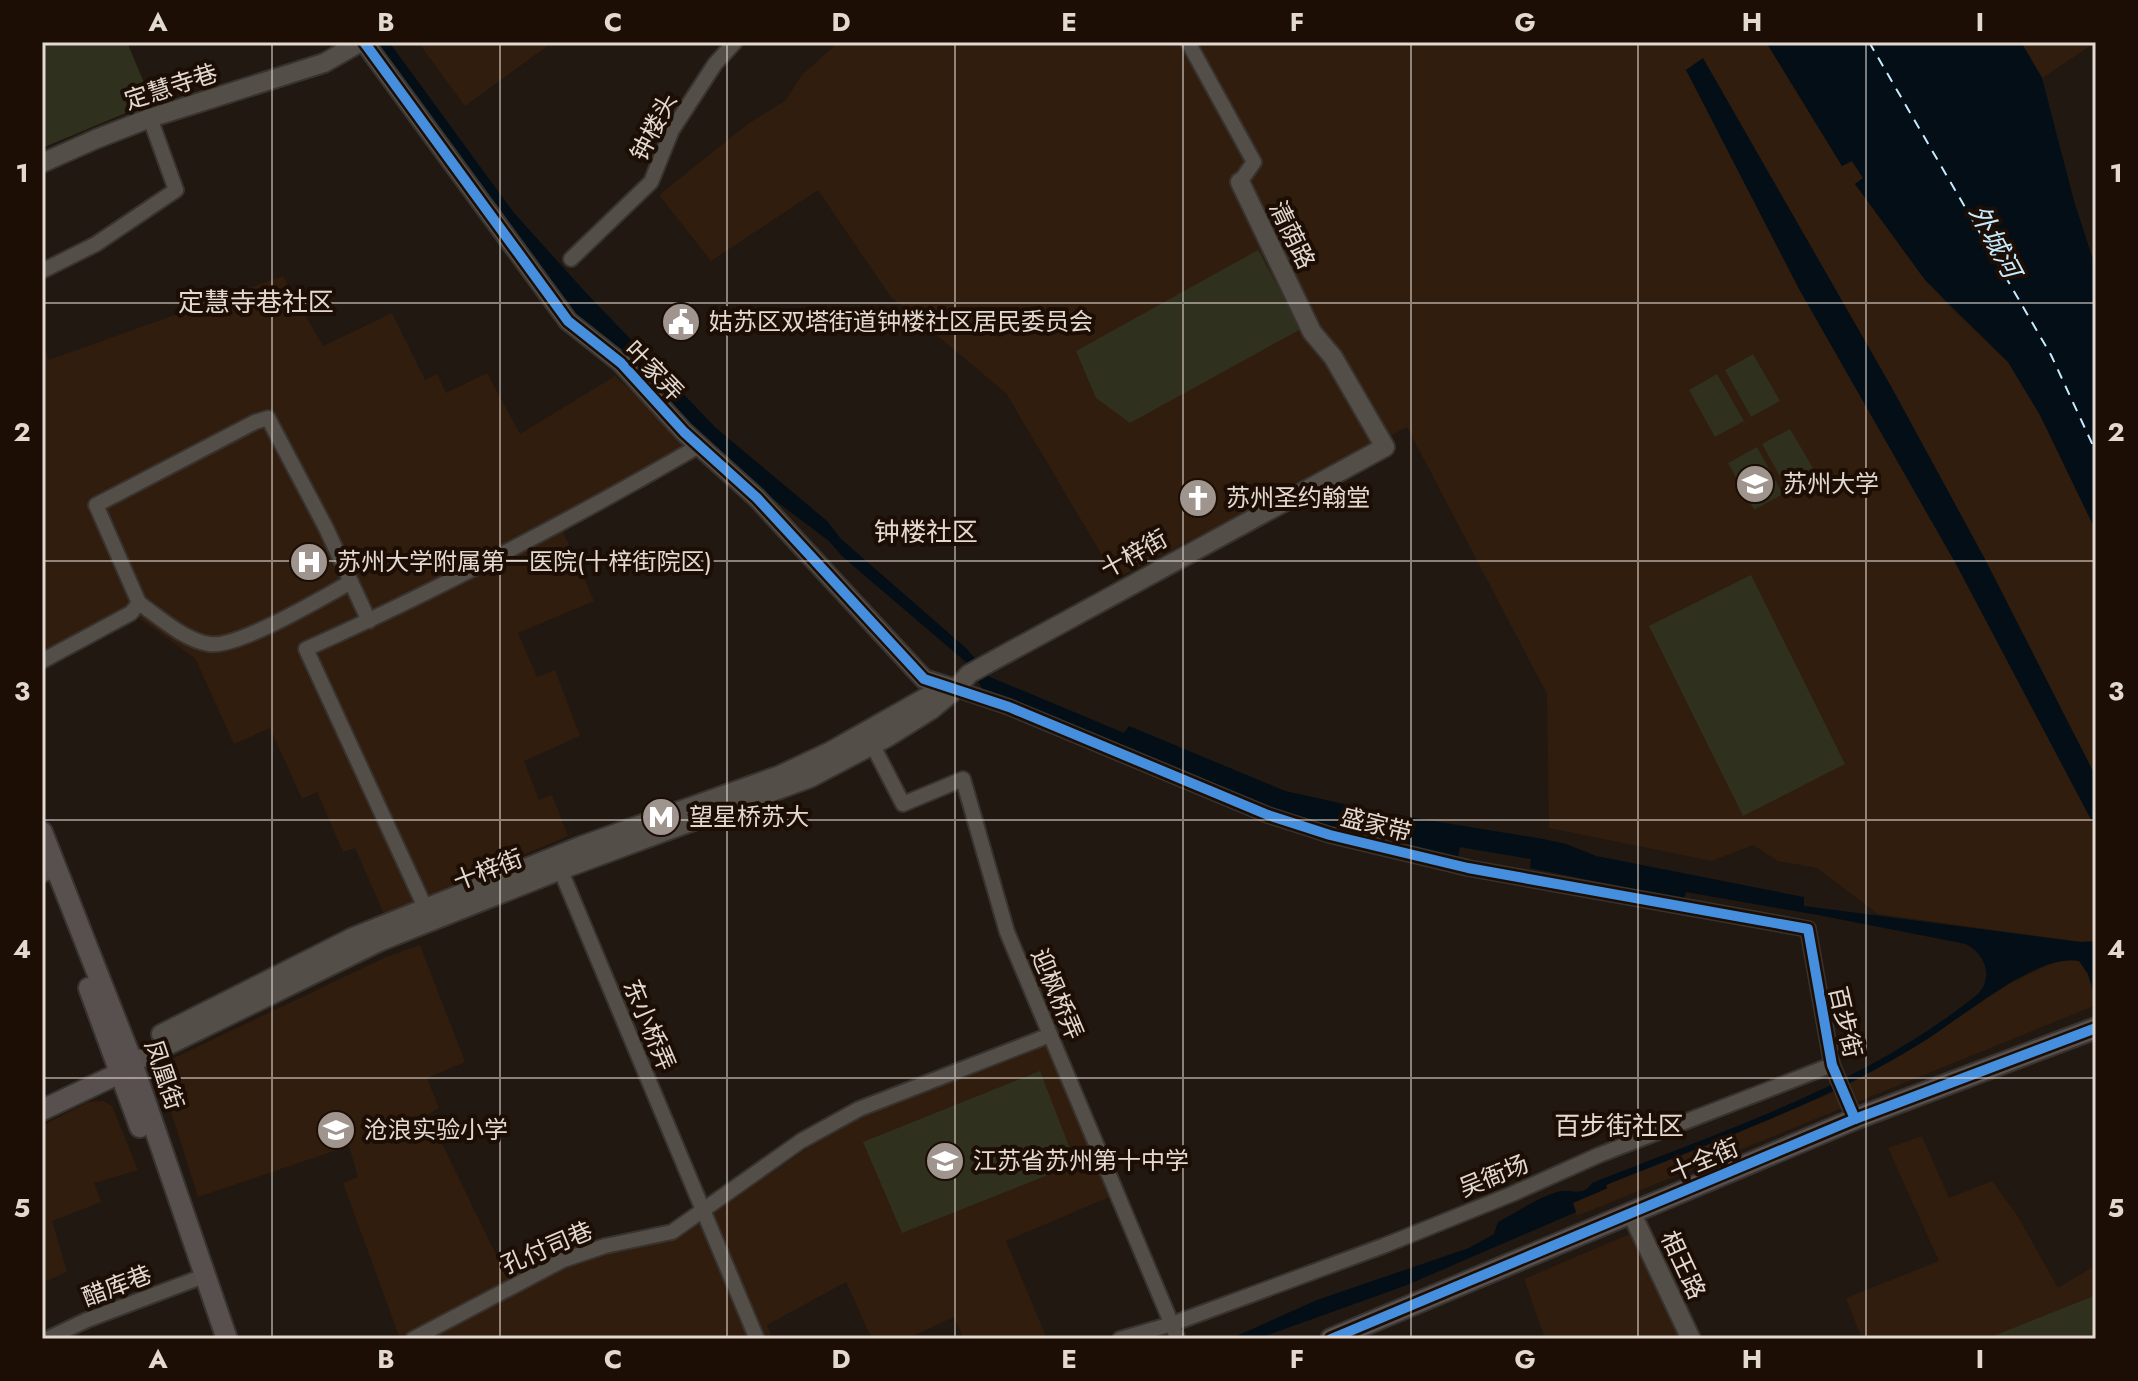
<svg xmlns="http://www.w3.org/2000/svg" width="2138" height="1381" font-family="Jost,'Noto Sans SC',sans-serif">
<rect width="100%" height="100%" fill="#201811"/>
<g fill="#301d0e">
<polygon points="418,42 553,42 465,106"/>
<polygon points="839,42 1766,42 1842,166 1852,161 1863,178 1855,184 1945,302 2008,362 2040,415 2096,531 2096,942 2081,942 1878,914 1817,868 1778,861 1753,845 1712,861 1549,828 1547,694 1407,427 1116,579 1006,393 891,297 818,190 711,261 659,195 748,124 785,101 802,75"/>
<polygon points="2021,42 2096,42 2042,78"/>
<polygon points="283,276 323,346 392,313 425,380 437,374 446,393 487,373 520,434 615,376 693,449 559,523 594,601 518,633 537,677 555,670 580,736 524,761 539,800 552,795 568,836 384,914 355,848 343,852 317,792 302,799 270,728 234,744 195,658 123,607 105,621 44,651 42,647 42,613 46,610 42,601 42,342 49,360"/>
<polygon points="420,945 465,1062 427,1078 439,1108 428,1115 508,1279 400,1339 343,1183 358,1177 349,1146 198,1197 161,1080 162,1073 174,1058 386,957"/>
<polygon points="2075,960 2080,962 2088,974 2096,1005 1577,1216 1572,1203 1607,1189 1606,1185 1837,1091 1916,1046 2009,984 2054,962"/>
<polygon points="1053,1036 1114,1195 1006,1241 1047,1339 964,1339 954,1317 906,1339 872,1339 846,1282 767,1325 773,1339 429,1339 585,1254 694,1226 840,1126"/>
<polygon points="103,1101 112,1106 138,1170 94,1183 101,1202 52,1221 67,1272 42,1283 42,1126 88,1102"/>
<polygon points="1922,1136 1949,1198 1992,1181 2017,1215 2058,1288 2096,1265 2096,1339 1862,1339 1846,1298 1939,1261 1888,1148"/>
<polygon points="1632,1233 1679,1339 1545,1339 1524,1279"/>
</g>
<g fill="#2f301d">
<polygon points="42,42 127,42 152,102 42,148"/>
<polygon points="1258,250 1301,329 1130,423 1096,398 1076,351"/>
<polygon points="1753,354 1780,401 1751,417 1725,370"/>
<polygon points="1717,374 1744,421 1715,437 1689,390"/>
<polygon points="1790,429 1817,475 1788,491 1762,444"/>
<polygon points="1757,447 1783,494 1754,510 1728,463"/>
<polygon points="1751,575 1845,764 1743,816 1649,626"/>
<polygon points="1040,1071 1076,1164 902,1233 863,1142"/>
<polygon points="2096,1295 2096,1339 1986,1339"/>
</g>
<g fill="#030e17">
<path d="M373,42h16l125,171 74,82 128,133 111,93 14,18 126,110 23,28 134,56 5,-7 156,65 100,22 158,26 23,5 30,12 208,41v9l277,36 15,-1v58l-8,-25 -9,-13c-40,-9 -116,55 -150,77 -100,64 -213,102 -323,147l1,3 -34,15 3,9 -169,73 -150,54h-27l87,-39 152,-52 25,-14 4,-12c19,-10 39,-24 59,-30 14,-4 25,6 35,-9 132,-53 274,-98 386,-189 16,-17 7,-40 -12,-50l-148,-29 -132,-23 -2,7 -154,-31 1,-9 -71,-12 -3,15 -39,-8v-7l-122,-30 -154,-59 -111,-49 -45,-14 -19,-32 -124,-106 -14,-16 -117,-88 -105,-115 -34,-26 -55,-62z"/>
<polygon points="1766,42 2021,42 2042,78 2074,201 2096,269 2096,531 2040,415 2008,362 1925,280 1855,184 1863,178 1852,161 1842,166"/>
<polygon points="1703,58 1892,388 1986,561 2096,777 2096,829 1957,566 1799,289 1686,70"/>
</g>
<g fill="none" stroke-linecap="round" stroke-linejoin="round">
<polyline stroke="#c6ebff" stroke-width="2" stroke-dasharray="10 8" stroke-linecap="butt" points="1869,42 2051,355 2096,452"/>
<defs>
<g id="minor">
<polyline points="1188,42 1254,162 1240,182"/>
<polyline points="571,259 651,182 672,130 715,64 735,42"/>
<polyline points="42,271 96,244 176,190 150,118"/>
<path d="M139,603c20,14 45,37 70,41 28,5 114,-47 142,-62"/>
<polyline points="42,661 131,613 139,603 96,505 255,422 268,418 326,528 369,621"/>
<polyline points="956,689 1009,707 1268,815 1330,835 1468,868 1808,929 1832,1065 1855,1119"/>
<polyline points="873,746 903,804 963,779 1007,932 1178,1339"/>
<polyline points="558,864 757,1339"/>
<polyline points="42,875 47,873"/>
<path d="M430,918l-124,-269c135,-60 266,-130 393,-203"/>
<polyline points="47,1339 87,1320 204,1276"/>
<polyline points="413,1339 563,1260 605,1246 672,1232 801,1141 859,1109 1050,1035"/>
<polyline points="1120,1339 1172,1324 1383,1246 1512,1194 1599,1155 1832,1065"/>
</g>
<g id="tertiary">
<polyline points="364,42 568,321 621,363 684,432 757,498 924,679 953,688"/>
<polyline points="42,163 96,139 150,118 324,63 361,42"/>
<polyline points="161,1034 353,937 583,845 780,775 829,752 937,691 949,690"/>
<polyline points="132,1063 379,942 561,870 810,778 888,737 931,710 956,689 969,674 987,664 1385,447 1333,357 1312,332 1240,182"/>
<polyline points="1631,1212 1691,1339"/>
</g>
<g id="secondary">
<polyline points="42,832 128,1051 227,1339"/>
<polyline points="89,988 140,1127"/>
<polyline points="42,1110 120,1073 130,1064"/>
<polyline points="1331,1339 1855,1119 2096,1028"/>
</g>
</defs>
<use href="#minor" stroke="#38332e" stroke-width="18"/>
<use href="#tertiary" stroke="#38332e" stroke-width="22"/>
<use href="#secondary" stroke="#38332e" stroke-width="24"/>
<use href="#minor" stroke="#544e48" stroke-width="14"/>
<use href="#tertiary" stroke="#544e48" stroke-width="18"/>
<use href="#secondary" stroke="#58504f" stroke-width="20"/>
<defs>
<g id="cycleway">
<polyline points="364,42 568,321 621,363 684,432 757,498 924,679 1009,707 1268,815 1330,835 1468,868 1808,929 1832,1065 1855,1119"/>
<polyline points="1331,1339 1855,1119 2096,1028"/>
</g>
</defs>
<use href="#cycleway" stroke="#1c0e04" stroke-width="15"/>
<use href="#cycleway" stroke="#468fdf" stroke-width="10"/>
</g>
<path fill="none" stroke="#e3d9d1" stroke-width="2" stroke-opacity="0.55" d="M272,42v1297M500,42v1297M727,42v1297M955,42v1297M1183,42v1297M1411,42v1297M1638,42v1297M1866,42v1297M42,303h2054M42,561h2054M42,820h2054M42,1078h2054"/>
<defs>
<symbol id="civic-disc" viewBox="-11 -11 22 22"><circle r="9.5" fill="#9f958e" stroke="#1c0e04"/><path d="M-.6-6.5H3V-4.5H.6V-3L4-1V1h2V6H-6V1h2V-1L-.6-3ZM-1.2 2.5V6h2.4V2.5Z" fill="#fff"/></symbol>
<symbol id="university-disc" viewBox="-11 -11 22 22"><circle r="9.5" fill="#9f958e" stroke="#1c0e04"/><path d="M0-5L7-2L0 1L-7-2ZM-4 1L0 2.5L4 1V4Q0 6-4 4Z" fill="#fff"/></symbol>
<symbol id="church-disc" viewBox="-11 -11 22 22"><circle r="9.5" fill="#9f958e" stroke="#1c0e04"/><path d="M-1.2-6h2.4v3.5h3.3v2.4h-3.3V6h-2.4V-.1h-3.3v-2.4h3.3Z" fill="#fff"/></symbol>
<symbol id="hospital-disc" viewBox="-11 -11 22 22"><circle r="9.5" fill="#9f958e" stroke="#1c0e04"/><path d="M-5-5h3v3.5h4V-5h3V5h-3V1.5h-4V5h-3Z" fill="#fff"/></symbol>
<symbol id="metro-disc" viewBox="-11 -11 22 22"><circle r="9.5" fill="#9f958e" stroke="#1c0e04"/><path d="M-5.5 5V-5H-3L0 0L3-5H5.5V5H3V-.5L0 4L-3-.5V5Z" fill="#fff"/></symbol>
<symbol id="school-disc" viewBox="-11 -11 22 22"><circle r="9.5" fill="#9f958e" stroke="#1c0e04"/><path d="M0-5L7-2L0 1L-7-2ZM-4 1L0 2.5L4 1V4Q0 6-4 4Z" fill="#fff"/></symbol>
</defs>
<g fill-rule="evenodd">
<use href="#civic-disc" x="659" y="300" width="44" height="44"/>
<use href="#university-disc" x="1733" y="462" width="44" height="44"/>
<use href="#church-disc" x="1176" y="476" width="44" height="44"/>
<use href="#hospital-disc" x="287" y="540" width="44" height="44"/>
<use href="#metro-disc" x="639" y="795" width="44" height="44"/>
<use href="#school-disc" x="314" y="1108" width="44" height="44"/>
<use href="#school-disc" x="923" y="1139" width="44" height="44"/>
</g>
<g text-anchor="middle" stroke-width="8" stroke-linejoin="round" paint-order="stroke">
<g font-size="24" fill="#e3d9d1" stroke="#1c0e04">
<text transform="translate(171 87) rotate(-18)" y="8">定慧寺巷</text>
<text transform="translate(654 127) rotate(-63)" y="8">钟楼头</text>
<text transform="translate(1292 235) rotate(64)" y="8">清荫路</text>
<text transform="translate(654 371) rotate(46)" y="8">叶家弄</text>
<text transform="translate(1134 554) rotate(-29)" y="8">十梓街</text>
<text transform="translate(1376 825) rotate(14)" y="8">盛家带</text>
<text transform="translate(488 870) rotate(-21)" y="8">十梓街</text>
<text transform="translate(1057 994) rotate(67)" y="8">迎枫桥弄</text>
<text transform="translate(1845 1022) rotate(77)" y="8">百步街</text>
<text transform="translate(649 1025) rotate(67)" y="8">东小桥弄</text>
<text transform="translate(164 1075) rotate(71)" y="8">凤凰街</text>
<text transform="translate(1704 1160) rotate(-23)" y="8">十全街</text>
<text transform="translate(1494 1176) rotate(-22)" y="8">吴衙场</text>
<text transform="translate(547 1248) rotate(-23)" y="8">孔付司巷</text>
<text transform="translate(1683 1265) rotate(65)" y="8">相王路</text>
<text transform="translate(117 1286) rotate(-21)" y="8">醋库巷</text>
</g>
<g font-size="24" fill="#e3d9d1" stroke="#1c0e04" text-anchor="start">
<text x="709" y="330">姑苏区双塔街道钟楼社区居民委员会</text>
<text x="1783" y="492">苏州大学</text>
<text x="1226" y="506">苏州圣约翰堂</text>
<text x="337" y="570">苏州大学附属第一医院(十梓街院区)</text>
<text x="689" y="825">望星桥苏大</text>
<text x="364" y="1138">沧浪实验小学</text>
<text x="973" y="1169">江苏省苏州第十中学</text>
</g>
<g font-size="26" font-style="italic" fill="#c6ebff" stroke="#1c0e04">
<text transform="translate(1995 241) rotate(62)" y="9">外城河</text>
</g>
<g font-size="26" fill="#e3d9d1" stroke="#1c0e04">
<text x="256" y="311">定慧寺巷社区</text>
<text x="926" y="541">钟楼社区</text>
<text x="1619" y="1135">百步街社区</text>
</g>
</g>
<rect width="2138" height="1381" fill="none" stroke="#1c0e04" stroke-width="88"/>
<rect x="44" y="44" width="2050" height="1293" fill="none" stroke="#e3d9d1" stroke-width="3"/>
<g font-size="26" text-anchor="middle" font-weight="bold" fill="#e3d9d1">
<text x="158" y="31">A</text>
<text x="386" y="31">B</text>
<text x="613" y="31">C</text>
<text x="841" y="31">D</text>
<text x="1069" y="31">E</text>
<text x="1297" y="31">F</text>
<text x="1525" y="31">G</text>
<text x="1752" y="31">H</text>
<text x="1980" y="31">I</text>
<text x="22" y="182">1</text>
<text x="2116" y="182">1</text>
<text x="22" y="441">2</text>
<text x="2116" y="441">2</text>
<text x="22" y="700">3</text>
<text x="2116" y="700">3</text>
<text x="22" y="958">4</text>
<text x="2116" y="958">4</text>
<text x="22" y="1217">5</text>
<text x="2116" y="1217">5</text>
<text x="158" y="1368">A</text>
<text x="386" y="1368">B</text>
<text x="613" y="1368">C</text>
<text x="841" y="1368">D</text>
<text x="1069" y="1368">E</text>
<text x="1297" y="1368">F</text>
<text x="1525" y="1368">G</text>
<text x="1752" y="1368">H</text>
<text x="1980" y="1368">I</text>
</g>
</svg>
